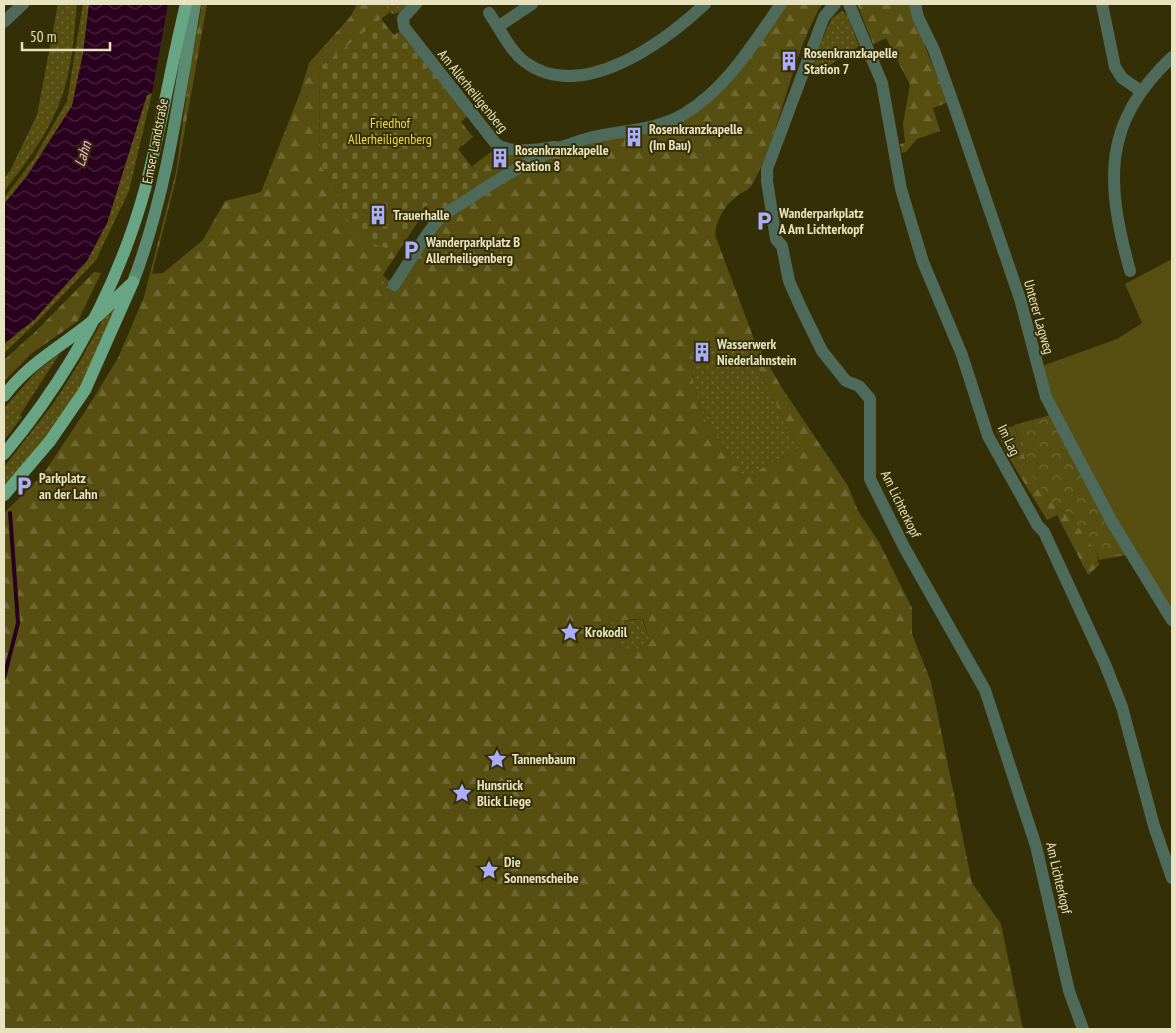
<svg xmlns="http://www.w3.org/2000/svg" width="1176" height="1033" font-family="'PT Sans Narrow',sans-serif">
<defs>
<pattern id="grass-dots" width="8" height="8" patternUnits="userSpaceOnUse" patternTransform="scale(1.25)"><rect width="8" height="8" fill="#574f11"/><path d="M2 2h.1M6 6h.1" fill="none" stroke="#6f6832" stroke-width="1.8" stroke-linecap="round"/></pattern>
<pattern id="forest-firs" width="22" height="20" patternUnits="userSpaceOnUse" patternTransform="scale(1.25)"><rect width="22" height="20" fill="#574f11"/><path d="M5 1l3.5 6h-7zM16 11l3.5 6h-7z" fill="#6f6832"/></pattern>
<pattern id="cemetery-stones" width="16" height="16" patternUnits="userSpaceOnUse" patternTransform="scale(1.25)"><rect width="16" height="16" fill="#574f11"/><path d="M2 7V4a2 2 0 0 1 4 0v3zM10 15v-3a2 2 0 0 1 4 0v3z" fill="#6f6832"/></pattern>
<pattern id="park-crowns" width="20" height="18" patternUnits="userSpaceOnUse" patternTransform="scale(1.25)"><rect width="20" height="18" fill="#574f11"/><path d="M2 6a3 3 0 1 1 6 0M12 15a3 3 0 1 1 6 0" fill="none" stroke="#6f6832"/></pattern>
<pattern id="water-waves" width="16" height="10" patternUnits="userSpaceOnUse" patternTransform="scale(1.25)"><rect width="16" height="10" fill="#2a001e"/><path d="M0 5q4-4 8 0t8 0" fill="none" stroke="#49253d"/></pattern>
</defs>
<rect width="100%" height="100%" fill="#352f08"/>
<g fill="url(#grass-dots)">
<path d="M58,4h19c-3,31 -5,66 -16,95 -12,33 -35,65 -57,92v-13l6,-7 27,-56z"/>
<polygon points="83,4 89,4 89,7 83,54 72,106 27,176 4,204 4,198 33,160 67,101"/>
<polygon points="383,4 411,4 403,12 392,14"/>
<polygon points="842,11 847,15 859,46 828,66 809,69 832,18"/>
<polygon points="152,93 129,191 96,260 38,321 4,353 4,344 35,319 107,223 147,95"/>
<path d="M383,275l8,8 -4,8c-7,-3 -9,-7 -10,-15z"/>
<polygon points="122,300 84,382 52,430 4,486 4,467 53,404 76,368 106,314"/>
<polygon points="692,344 747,347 799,449 743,478 704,418 693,383"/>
<polygon points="60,353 20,415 22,417 4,440 4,408 37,371"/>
<polygon points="642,619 650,641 629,654 611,638 609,622"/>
</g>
<g fill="url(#forest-firs)" fill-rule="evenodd">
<path d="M202,4h5l-31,175 -24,95 11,-1 40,-33 22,-39 36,-9 39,-99 9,-30 42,-47 6,-12h26l7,8 -71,56 1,97 15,21 5,23 54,41 27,-40 62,-28 -11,-16 30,-22h42l116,-24 24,-11 36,-29 56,-76h46c-33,56 -39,124 -70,181 -3,5 -8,6 -12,9 -14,9 -24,25 -25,41l39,104 28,49 66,98 10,25 21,31 33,66v26l19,48 41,201 29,41 22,105h-1019v-516l38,-37 46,-69 30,-49 26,-61 32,-125 14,-103zM423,214l18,11 -50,58 -4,8 -5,-3 -5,-11 6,-2zM692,345l55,2 52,102 -56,29 -39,-60 -11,-35zM633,619h10l7,22 -21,13 -18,-16 -2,-15z"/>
<polygon points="857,4 910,4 929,43 924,45 949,102 933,108 940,131 917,139 906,152 902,153 900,144 905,143 903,124 910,85 886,38 873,44"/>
<polygon points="94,272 101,273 78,321 32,353 4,381 4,360 36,331"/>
<polygon points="1014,426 1029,470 1039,487 1059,509 1069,514 1097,553 1099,565 1088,575 1057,515 1047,520 1009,458 996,430"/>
</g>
<polygon fill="url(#cemetery-stones)" points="381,19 394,35 400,31 467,116 461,122 473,137 458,149 484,182 441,209 426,206 421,210 394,250 362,241 340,209 335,186 320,165 319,68"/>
<polygon fill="url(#park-crowns)" points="1050,415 1126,555 1099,560 1097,553 1069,514 1059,509 1039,487 1029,470 1014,425"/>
<polygon fill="#574f11" points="1172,259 1172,610 1118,522 1050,396 1042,366 1117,339 1142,323 1125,284"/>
<polygon fill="url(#water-waves)" points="89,4 168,4 152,93 147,95 107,223 87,261 35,319 4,344 4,204 27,176 72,106 83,54"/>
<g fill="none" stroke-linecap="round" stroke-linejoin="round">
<polyline stroke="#2a001e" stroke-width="4" points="4,678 18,623 10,513"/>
<g stroke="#4d6a5b" stroke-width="12">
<path d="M416,4l-13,14 1,9 92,117c14,10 42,6 58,3"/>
<polyline points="835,4 824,17 767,169 767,181 776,239 782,246 789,281 801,308 822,351 846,381 859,386 870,399 870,479 904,547 985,690 1036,846 1069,991 1083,1029"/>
<polyline points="849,4 882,83 901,189 923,262 962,355 988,436 1038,526 1044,532 1105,664 1122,707 1154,826 1172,878"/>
<polyline points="915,4 918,17 934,50 950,94 1020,299 1046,397 1112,522 1172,620"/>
<polyline points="1102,4 1115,67 1122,78 1141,91"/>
<path d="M489,13c11,16 21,38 36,49 57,42 139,-20 180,-58"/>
<polyline points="4,22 23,4"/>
<polyline points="499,26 532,4"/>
<path d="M1130,271c-24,-88 -29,-147 42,-214"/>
<path d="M394,285c13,-19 31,-51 45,-66 7,-7 17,-12 25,-17 38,-26 81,-52 125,-64 31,-8 67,-7 95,-24 43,-26 69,-70 97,-110"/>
</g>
<path stroke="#5c8b73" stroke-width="12" d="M133,282c34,-89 46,-185 62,-278"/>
<g stroke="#67a585" stroke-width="12">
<path d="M4,396c25,-33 55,-48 86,-73 14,-12 26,-25 40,-38"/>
<path d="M4,454c65,-78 114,-167 141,-265 16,-61 26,-124 41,-185"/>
<polyline points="4,495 50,441 85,390 133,282"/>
</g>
</g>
<defs>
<symbol id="building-bare" viewBox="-9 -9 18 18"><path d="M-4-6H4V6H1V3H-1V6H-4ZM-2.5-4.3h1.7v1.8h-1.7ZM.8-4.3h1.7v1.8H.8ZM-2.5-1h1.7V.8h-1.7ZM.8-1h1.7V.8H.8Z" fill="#abaffb" stroke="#352f08" stroke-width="2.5" paint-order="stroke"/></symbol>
<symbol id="parking-bare" viewBox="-9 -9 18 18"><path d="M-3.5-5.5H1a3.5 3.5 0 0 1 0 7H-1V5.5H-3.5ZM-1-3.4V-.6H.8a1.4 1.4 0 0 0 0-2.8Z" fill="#abaffb" stroke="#352f08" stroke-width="2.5" paint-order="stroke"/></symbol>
<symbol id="sight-bare" viewBox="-9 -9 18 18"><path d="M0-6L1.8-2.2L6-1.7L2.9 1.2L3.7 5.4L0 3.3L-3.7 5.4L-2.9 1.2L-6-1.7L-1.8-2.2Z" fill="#abaffb" stroke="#352f08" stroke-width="2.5" paint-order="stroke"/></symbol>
</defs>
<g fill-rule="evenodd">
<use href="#building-bare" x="775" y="47" width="28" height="28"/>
<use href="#building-bare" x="620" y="123" width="28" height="28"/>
<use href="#building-bare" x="486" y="144" width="28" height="28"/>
<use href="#building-bare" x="364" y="201" width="28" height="28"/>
<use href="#parking-bare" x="750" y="207" width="28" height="28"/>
<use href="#parking-bare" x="397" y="236" width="28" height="28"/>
<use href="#building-bare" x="688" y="338" width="28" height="28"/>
<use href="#parking-bare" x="10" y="472" width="28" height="28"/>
<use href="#sight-bare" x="556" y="618" width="28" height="28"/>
<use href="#sight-bare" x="483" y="745" width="28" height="28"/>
<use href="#sight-bare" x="448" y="779" width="28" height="28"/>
<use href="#sight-bare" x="475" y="856" width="28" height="28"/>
</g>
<g text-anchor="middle" stroke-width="4" stroke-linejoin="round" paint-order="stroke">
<g font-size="14" font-weight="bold" fill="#e7e2bf" stroke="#352f08" text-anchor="start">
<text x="804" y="58">Rosenkranzkapelle<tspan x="804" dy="16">Station 7</tspan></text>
<text x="649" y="134">Rosenkranzkapelle<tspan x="649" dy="16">(Im Bau)</tspan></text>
<text x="515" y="155">Rosenkranzkapelle<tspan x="515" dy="16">Station 8</tspan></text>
<text x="779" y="218">Wanderparkplatz<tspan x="779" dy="16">A Am Lichterkopf</tspan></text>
<text x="393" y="220">Trauerhalle</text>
<text x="426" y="247">Wanderparkplatz B<tspan x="426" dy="16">Allerheiligenberg</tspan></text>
<text x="717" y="349">Wasserwerk<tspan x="717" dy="16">Niederlahnstein</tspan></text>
<text x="39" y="483">Parkplatz<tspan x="39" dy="16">an der Lahn</tspan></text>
<text x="585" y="637">Krokodil</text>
<text x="512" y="764">Tannenbaum</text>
<text x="477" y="790">Hunsrück<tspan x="477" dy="16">Blick Liege</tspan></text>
<text x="504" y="867">Die<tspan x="504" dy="16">Sonnenscheibe</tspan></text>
</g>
<g font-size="14" fill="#e7e2bf" stroke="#352f08">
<text transform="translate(473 91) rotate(51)" y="5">Am Allerheiligenberg</text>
<text transform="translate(155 141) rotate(-79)" y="5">Emser Landstraße</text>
<text transform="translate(1039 317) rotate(74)" y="5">Unterer Lagweg</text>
<text transform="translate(1009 440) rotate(64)" y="5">Im Lag</text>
<text transform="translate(901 504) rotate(64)" y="5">Am Lichterkopf</text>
<text transform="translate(1059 878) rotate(77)" y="5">Am Lichterkopf</text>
</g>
<g font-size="14" fill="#f3dc31" stroke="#352f08">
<text x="390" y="128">Friedhof<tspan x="390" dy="16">Allerheiligenberg</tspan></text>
</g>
<g font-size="15" font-style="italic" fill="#feb4e3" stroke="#352f08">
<text transform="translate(83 154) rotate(-73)" y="5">Lahn</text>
</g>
</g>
<rect width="1176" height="1033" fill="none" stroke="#e7e2bf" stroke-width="10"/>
<path d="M22 42v8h88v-8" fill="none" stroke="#e7e2bf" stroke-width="2.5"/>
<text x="30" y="42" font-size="15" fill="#e7e2bf" stroke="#352f08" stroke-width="4" paint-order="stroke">50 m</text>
</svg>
